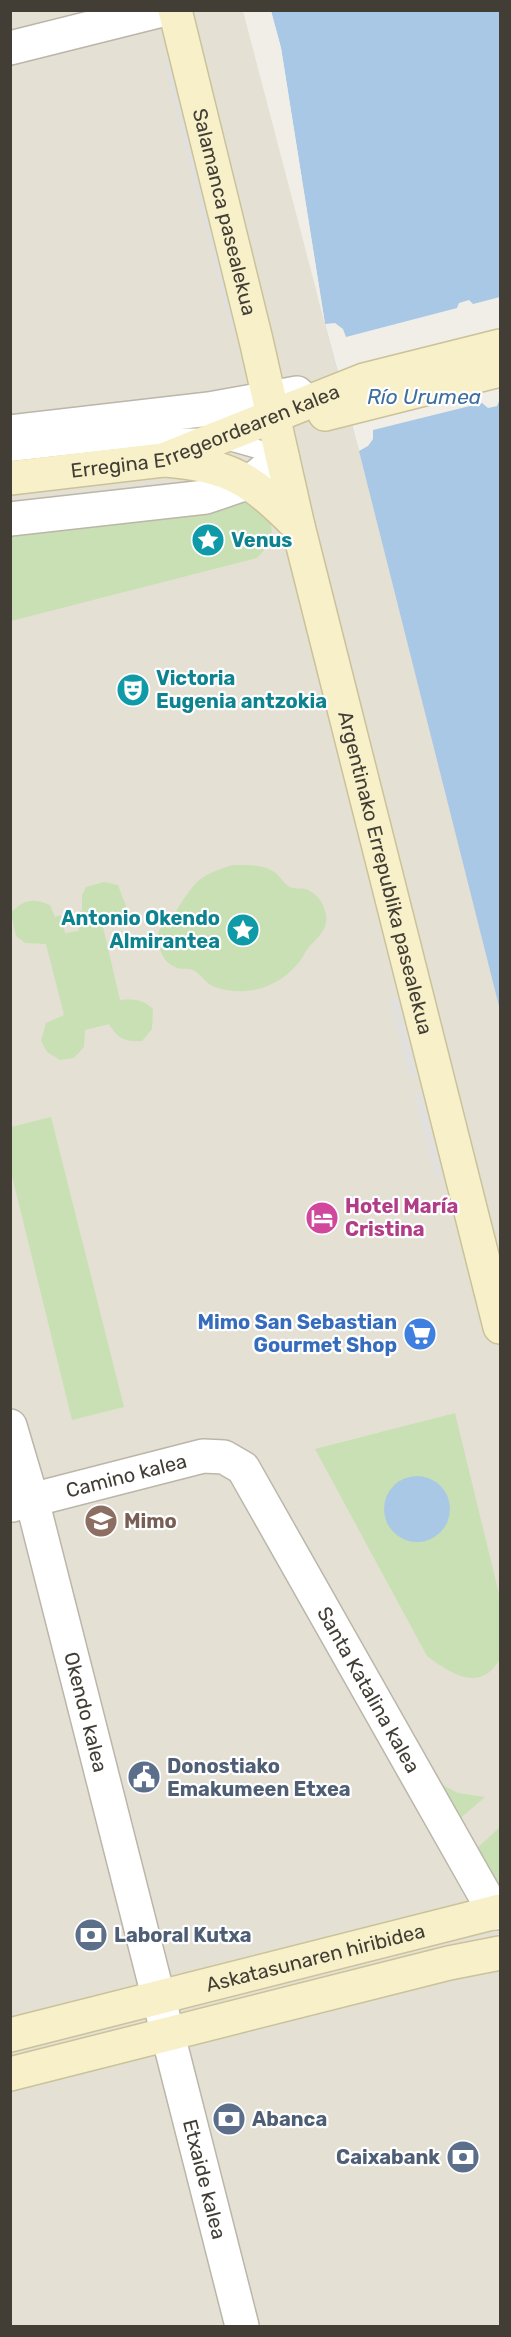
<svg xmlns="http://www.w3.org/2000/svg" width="511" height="2337" font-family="Rubik,sans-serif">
<rect width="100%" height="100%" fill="#f0eee6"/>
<polygon fill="#e4e0d4" points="11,11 243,11 325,324 500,297 500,2326 11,2326"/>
<g fill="#c8e0b3">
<path d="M246,500c27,18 36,32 11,58l-246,63v-93z"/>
<path d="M233,865c15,0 32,-1 44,9 4,4 8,11 13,13 5,3 13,0 18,3 15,6 24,29 14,42 -5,8 -12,12 -17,21 -18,32 -56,46 -90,34 -9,-3 -14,-13 -22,-17 -5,-2 -12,0 -18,-3 -11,-4 -17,-18 -17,-30 0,-13 14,-19 20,-29 18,-28 22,-33 55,-43z"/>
<path d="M104,882l14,3 8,21 -5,13 -18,8 17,73c14,-1 22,-1 33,9l-1,20 -10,12c-17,1 -24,-2 -33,-17l-24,6 -1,17 -10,11 -14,2 -13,-8 -6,-11 5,-18 18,-8 -18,-71 -21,-1 -9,-7 -5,-23c13,-14 22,-15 39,-8l5,12 6,-2 4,18 14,-2 -3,-18 6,-2v-16l4,-8z"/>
<polygon points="51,1117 124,1407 72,1420 11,1172 11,1127"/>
<path d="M455,1413l45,185v61c-20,35 -50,14 -73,-3l-112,-207z"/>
<polygon points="433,1780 458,1793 485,1797 456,1822"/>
<polygon points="500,1827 500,1890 475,1850"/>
</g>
<g fill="#e2e0dd">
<polygon points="174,61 241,329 231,331 164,63"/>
<polygon points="400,997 420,1075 409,1078 389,1000"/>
<polygon points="424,1092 445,1176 435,1178 413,1094"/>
</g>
<g fill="#a9c8e6">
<polygon points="271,11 500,11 500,1010 359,451 325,324 281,48"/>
<circle cx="417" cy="1509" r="33"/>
</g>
<polygon fill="#f0eee6" points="268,10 271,11 281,48 325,324 335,323 343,329 346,337 457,308 459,303 469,300 473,304 500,297 500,399 497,406 488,408 482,403 373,430 373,439 368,446 359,451 325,324 317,294 278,49"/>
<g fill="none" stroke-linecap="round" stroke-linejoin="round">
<defs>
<polyline id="lane" points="10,452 144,437 219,438 282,456"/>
<g id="street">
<polyline points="10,48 162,10"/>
<polyline points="10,432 209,409 297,393"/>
<polyline points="10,519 206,497 250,482 282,456"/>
<path id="s1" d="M10,1426l22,74 210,826"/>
<path id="s2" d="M12,1505l191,-49 21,1 19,11 252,445"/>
</g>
<g id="secondary">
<path id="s3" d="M175,10l81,330 42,186 202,801"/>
<polyline points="325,414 500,370"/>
<path d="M165,460c66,5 87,20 133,66"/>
<path id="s4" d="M10,478l153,-18 201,-80 136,-34"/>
<path id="s5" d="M10,2035l490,-124"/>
<polyline points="10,2074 449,1963 500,1953"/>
</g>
</defs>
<use href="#lane" stroke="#bbb6a9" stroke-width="21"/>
<use href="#street" stroke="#bbb6a9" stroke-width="36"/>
<use href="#secondary" stroke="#cbc29a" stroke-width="36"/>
<use href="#lane" stroke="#fff" stroke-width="18"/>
<use href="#street" stroke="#fff" stroke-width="33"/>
<use href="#secondary" stroke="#f7f0c9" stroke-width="33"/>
</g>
<defs>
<symbol id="sight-disc" viewBox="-11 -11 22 22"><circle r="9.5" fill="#0f9aa8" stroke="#fff"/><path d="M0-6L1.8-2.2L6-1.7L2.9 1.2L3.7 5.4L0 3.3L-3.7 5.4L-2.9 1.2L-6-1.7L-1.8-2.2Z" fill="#fff"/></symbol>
<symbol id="theatre-disc" viewBox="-11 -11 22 22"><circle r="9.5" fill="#0f9aa8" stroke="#fff"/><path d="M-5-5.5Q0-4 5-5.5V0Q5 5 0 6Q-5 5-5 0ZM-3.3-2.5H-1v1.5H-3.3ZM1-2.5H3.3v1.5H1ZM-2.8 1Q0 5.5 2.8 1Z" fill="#fff"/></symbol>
<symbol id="hotel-disc" viewBox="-11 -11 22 22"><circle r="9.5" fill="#d1479c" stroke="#fff"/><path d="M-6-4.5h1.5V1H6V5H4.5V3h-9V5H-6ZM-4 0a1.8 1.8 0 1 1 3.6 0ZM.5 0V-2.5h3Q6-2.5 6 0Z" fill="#fff"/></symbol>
<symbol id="supermarket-disc" viewBox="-11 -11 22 22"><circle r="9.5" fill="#3f7fe0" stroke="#fff"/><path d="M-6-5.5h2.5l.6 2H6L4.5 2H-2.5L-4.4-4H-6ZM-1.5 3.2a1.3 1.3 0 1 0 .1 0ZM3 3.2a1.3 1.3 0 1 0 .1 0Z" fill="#fff"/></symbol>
<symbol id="school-disc" viewBox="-11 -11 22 22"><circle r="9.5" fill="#8d6e63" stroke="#fff"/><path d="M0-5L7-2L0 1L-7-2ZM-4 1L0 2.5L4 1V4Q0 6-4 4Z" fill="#fff"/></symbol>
<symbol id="civic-disc" viewBox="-11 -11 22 22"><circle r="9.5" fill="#5c6f8a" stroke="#fff"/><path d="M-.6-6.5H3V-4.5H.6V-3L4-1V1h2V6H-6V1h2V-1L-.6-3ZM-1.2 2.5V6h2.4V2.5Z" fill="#fff"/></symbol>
<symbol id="bank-disc" viewBox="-11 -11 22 22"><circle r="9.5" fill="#5c6f8a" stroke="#fff"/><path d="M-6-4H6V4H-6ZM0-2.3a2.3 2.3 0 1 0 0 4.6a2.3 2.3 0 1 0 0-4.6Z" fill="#fff"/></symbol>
</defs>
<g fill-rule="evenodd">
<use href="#sight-disc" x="189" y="521" width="38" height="38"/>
<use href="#theatre-disc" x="114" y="671" width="38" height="38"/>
<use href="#sight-disc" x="224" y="911" width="38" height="38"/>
<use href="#hotel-disc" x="303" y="1199" width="38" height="38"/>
<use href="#supermarket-disc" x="401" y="1315" width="38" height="38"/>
<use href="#school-disc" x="82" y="1502" width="38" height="38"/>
<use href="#civic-disc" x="125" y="1758" width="38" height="38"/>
<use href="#bank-disc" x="72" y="1916" width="38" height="38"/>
<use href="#bank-disc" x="210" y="2100" width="38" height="38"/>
<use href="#bank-disc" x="444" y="2138" width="38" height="38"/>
</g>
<g text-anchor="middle" stroke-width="4.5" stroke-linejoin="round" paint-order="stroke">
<g font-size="20" fill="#423e36" stroke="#fff">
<text dy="7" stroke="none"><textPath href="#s3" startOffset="208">Salamanca pasealekua</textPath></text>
<text dy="7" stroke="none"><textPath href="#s4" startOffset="202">Erregina Erregeordearen kalea</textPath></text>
<text dy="7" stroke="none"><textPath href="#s3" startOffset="888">Argentinako Errepublika pasealekua</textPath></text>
<text dy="7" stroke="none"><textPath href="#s2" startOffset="118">Camino kalea</textPath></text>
<text dy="7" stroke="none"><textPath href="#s2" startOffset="495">Santa Katalina kalea</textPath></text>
<text dy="7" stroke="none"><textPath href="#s1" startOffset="296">Okendo kalea</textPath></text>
<text dy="7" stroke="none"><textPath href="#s5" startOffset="315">Askatasunaren hiribidea</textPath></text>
<text dy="7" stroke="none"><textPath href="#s1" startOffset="778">Etxaide kalea</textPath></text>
</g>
<g font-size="20" font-weight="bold" fill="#0d838f" stroke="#fff" text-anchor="start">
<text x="231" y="547">Venus</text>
<text x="156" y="685">Victoria<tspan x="156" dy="23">Eugenia antzokia</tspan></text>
<text x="220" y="925" text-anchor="end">Antonio Okendo<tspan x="220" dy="23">Almirantea</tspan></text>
</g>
<g font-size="20" font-weight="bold" fill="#b23c85" stroke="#fff" text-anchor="start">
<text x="345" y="1213">Hotel María<tspan x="345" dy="23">Cristina</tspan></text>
</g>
<g font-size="20" font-weight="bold" fill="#366cbe" stroke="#fff" text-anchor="end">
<text x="397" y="1329">Mimo San Sebastian<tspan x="397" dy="23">Gourmet Shop</tspan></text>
</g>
<g font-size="20" font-weight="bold" fill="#785e54" stroke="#fff" text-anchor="start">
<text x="124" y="1528">Mimo</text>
</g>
<g font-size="20" font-weight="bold" fill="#4e5e75" stroke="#fff" text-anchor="start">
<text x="167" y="1773">Donostiako<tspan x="167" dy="23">Emakumeen Etxea</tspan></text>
<text x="114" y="1942">Laboral Kutxa</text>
<text x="252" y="2126">Abanca</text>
<text x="440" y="2164" text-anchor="end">Caixabank</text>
</g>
<g font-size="21" font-style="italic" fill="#3d6ea0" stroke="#fff">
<text x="424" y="404">Río Urumea</text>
</g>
</g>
<rect width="511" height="2337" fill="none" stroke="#423e36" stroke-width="24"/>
</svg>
